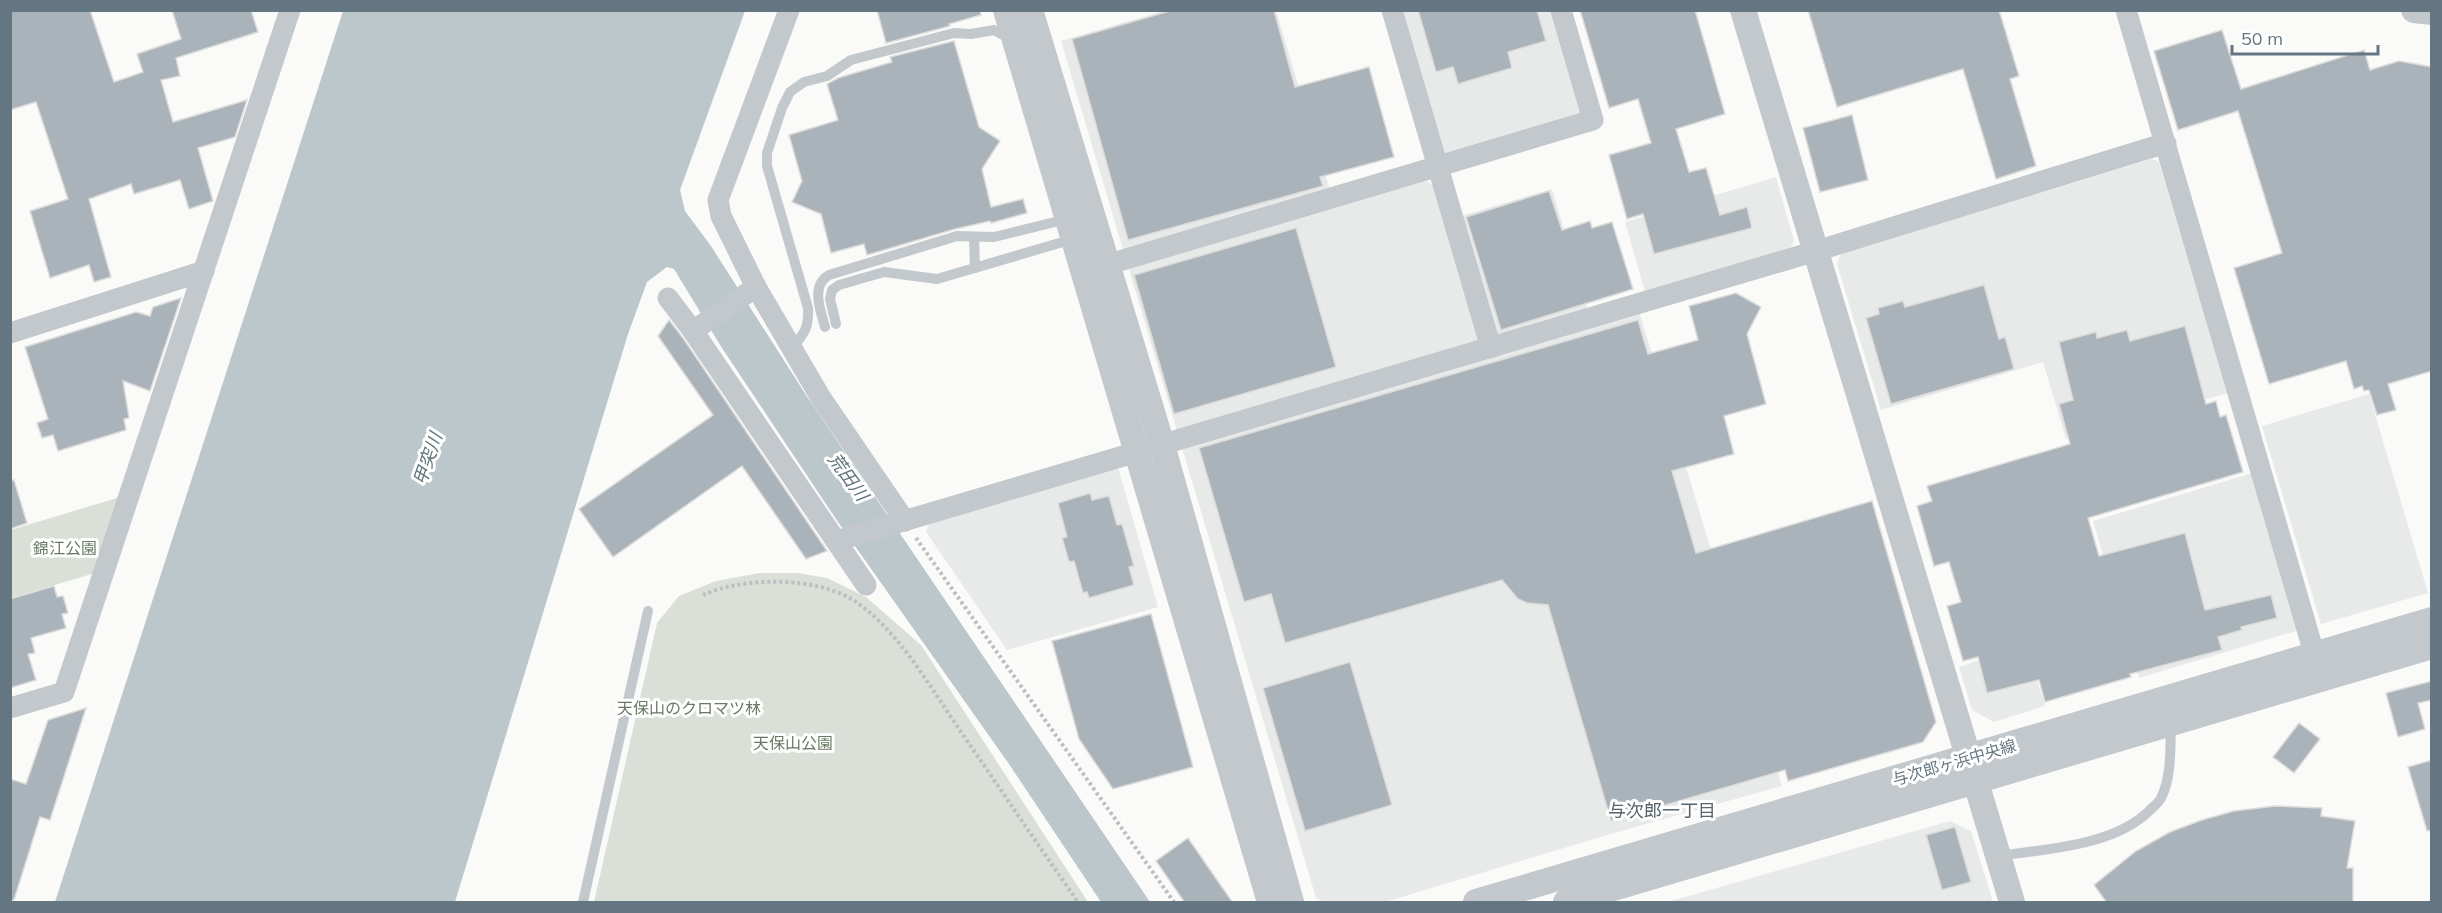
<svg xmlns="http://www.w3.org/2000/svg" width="2442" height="913" font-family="Mulish,'Noto Sans JP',sans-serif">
<rect width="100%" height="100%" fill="#fafaf8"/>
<g fill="#e8e9e9">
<polygon points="1164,11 1276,11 1335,207 1425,180 1433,185 1444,221 1552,189 1592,324 1639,311 1782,786 1614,833 1385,902 1324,902 1316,898 1061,41"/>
<polygon points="1399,11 1553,11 1582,108 1578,116 1449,155 1441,150"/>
<polygon points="2152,159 2159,162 2228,393 2066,439 2043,362 1881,410 1837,264 1841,253"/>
<polygon points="1776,177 1794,241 1790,249 1645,292 1625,222"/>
<polygon points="2369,394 2428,593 2321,624 2262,426"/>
<polygon points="1118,467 1158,607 1007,650 926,532 929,522"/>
<polygon points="2252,473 2299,630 2139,678 2093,521"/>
<polygon points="2026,645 2045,706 1994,722 1972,710 1959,667"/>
<polygon points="1950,821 1971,831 1993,902 1668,902"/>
</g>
<g fill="#dadfd7">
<polygon points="120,497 95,573 11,598 11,530"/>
<polygon points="759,573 798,573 827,578 866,597 921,645 1088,902 594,902 657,623 679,596 716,581"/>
</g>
<polygon fill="#bbc7cb" points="343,11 745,11 680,190 685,211 711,246 806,395 1150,902 1101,902 1009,764 838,522 722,348 674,269 667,267 647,282 628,334 455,902 55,902"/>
<g fill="#aab3b9" stroke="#dcdcda" stroke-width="1.5">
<polygon points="10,10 90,10 114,82 143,72 137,54 181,39 172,10 251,10 258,32 176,58 180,76 161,80 173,122 247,100 235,137 198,148 213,201 189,209 180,180 134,194 131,184 89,199 111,277 94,282 89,265 50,278 30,211 68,199 36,102 10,110"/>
<polygon points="877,10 980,10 981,15 949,24 950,26 886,43"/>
<polygon points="1173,10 1274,10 1295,87 1369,67 1394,157 1320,177 1323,186 1128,240 1072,39"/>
<polygon points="1418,10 1537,10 1546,41 1508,52 1512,68 1458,84 1453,67 1436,72"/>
<polygon points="1580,10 1695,10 1725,114 1676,129 1689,172 1706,168 1720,215 1747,207 1752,228 1654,254 1643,214 1627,219 1609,155 1651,143 1638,99 1609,108"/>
<polygon points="1808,10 1999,10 2019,76 2010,79 2036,166 1996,179 1963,69 1837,107"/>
<polygon points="2222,30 2241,89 2364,50 2370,70 2399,61 2432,67 2432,371 2388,384 2396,410 2377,415 2369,390 2364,391 2362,386 2354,389 2346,361 2269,384 2234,268 2282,253 2238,111 2178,130 2154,51"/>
<polygon points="954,41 979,127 1000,141 982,169 991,207 1023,199 1027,213 991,223 990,221 955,229 867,255 864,244 831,253 821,214 792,202 802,181 789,135 838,120 827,84 838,78 892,62 890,57"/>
<polygon points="1852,115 1868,180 1820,192 1803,128"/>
<polygon points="1549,191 1562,230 1590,221 1592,228 1612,222 1633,289 1501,330 1466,217"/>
<polygon points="1296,228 1336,367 1174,414 1134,275"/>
<polygon points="1984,285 1999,339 2005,337 2014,369 1891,404 1866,318 1879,314 1878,308 1903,301 1905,307"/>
<polygon points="1736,293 1761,307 1747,334 1766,404 1724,416 1734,454 1672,471 1696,553 1872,501 1936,722 1923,742 1788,781 1785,770 1611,821 1548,605 1527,603 1518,599 1502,580 1285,643 1271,594 1244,602 1199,448 1638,320 1648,354 1698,340 1689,306"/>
<polygon points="181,298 150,391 123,381 129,418 124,419 126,430 58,451 53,435 42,438 37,423 48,419 25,347 136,312 150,316 153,307"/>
<polygon points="669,320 683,338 827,551 806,559 742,466 613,557 579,509 713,415 658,336"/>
<polygon points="2185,326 2206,404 2216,401 2220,417 2226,415 2243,472 2088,518 2099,556 2185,533 2205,610 2271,595 2277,618 2241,627 2242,630 2218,637 2222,650 2130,674 2131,677 2045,702 2039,680 1987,693 1978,657 1963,661 1947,606 1961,602 1949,562 1934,566 1917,506 1932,501 1927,486 2070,444 2059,404 2073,400 2059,342 2096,332 2097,338 2127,330 2130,341"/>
<polygon points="14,480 27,523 10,529 10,481"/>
<polygon points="1090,493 1092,500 1109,496 1117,525 1122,524 1134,566 1129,567 1134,585 1089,598 1087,592 1083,593 1074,561 1069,562 1062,538 1067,537 1058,503"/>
<polygon points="54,586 57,597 63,596 68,613 62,614 66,628 31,638 35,653 28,654 36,680 10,688 10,599"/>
<polygon points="1151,614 1193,767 1113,789 1079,739 1052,641"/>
<polygon points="1350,662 1392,805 1305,831 1263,688"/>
<polygon points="2432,681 2432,700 2418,703 2425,729 2398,737 2386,693"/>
<polygon points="86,708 50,820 40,817 14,900 10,900 10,779 26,784 48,720"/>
<polygon points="2299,723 2320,739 2294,773 2273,757"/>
<polygon points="2432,760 2432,830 2427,831 2408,767"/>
<polygon points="2275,806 2322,808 2321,816 2355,821 2347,868 2353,868 2353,903 2107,903 2094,885 2136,851 2170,832 2202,820 2234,811"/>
<polygon points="1955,827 1971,882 1942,890 1926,835"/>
<polygon points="1188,838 1233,903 1185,903 1156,861"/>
</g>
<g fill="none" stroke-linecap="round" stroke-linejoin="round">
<g stroke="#bbbfc2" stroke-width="4" stroke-dasharray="3 3" stroke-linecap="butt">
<polyline points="916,538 1174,902"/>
<path d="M703,595c40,-18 111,-19 150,5 43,27 78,88 106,129 40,58 79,116 119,173"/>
</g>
<g stroke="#c3c8cc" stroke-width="10">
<polyline points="974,237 975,268"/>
<polyline points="836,324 830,299 832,290 839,285 884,272 937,279 1073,239"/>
<path d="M825,327c-4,-16 -15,-41 4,-52l128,-39 37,1 73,-18"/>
<path d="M792,348c13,-15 17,-21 16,-40l-41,-142v-13l15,-45 8,-16 14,-10 23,-6 24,-16 103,-27 17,1 23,-4 16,9"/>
<path d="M1998,856c47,-7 117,-10 152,-46 4,-4 10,-8 12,-14 10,-22 8,-49 9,-72"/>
<polyline points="583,902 648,611"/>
</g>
<g stroke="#c3c8cc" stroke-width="21">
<polyline points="789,10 718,200 721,216 756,287 821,398 905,521"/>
<polyline points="1392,10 1491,348"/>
<polyline points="2126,10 2319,670"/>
<polyline points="1106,265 1593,120 1561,10"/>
<polyline points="668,298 693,331 866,585"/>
<polyline points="693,331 756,287"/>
<polyline points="10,333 204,271"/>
<polyline points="836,541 1816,251 2166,143"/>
<polyline points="10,708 64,692 290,10"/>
</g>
<g stroke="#c3c8cc" stroke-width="26">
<polyline points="1006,10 1270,902"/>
<polyline points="1030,10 1162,445 1291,902"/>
<polyline points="1743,10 2012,902"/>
<polyline points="2414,10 2432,12"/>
<polyline points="1476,902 2432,620"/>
<polyline points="1566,902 2432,646"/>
</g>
</g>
<g text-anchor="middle" stroke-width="6" stroke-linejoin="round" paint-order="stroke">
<g font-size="16" fill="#687a64" stroke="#fff">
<text x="65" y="554">錦江公園</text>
<text x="689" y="714">天保山のクロマツ林</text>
<text x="793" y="749">天保山公園</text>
</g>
<g font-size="16" fill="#657683" stroke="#fff">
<text transform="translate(1954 762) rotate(-16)" y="6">与次郎ヶ浜中央線</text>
</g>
<g font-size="18" font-style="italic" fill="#60757c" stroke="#fff">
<text transform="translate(428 459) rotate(-71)" y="6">甲突川</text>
<text transform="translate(848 477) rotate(54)" y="6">荒田川</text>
</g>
<g font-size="18" fill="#57646e" stroke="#fff">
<text x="1662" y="817">与次郎一丁目</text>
</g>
</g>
<rect width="2442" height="913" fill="none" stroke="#657683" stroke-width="24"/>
<path d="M2232 45v9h146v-9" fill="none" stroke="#657683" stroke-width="3"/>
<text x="2241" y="45" font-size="18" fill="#657683" stroke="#ffffff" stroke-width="4.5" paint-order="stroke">50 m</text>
</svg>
